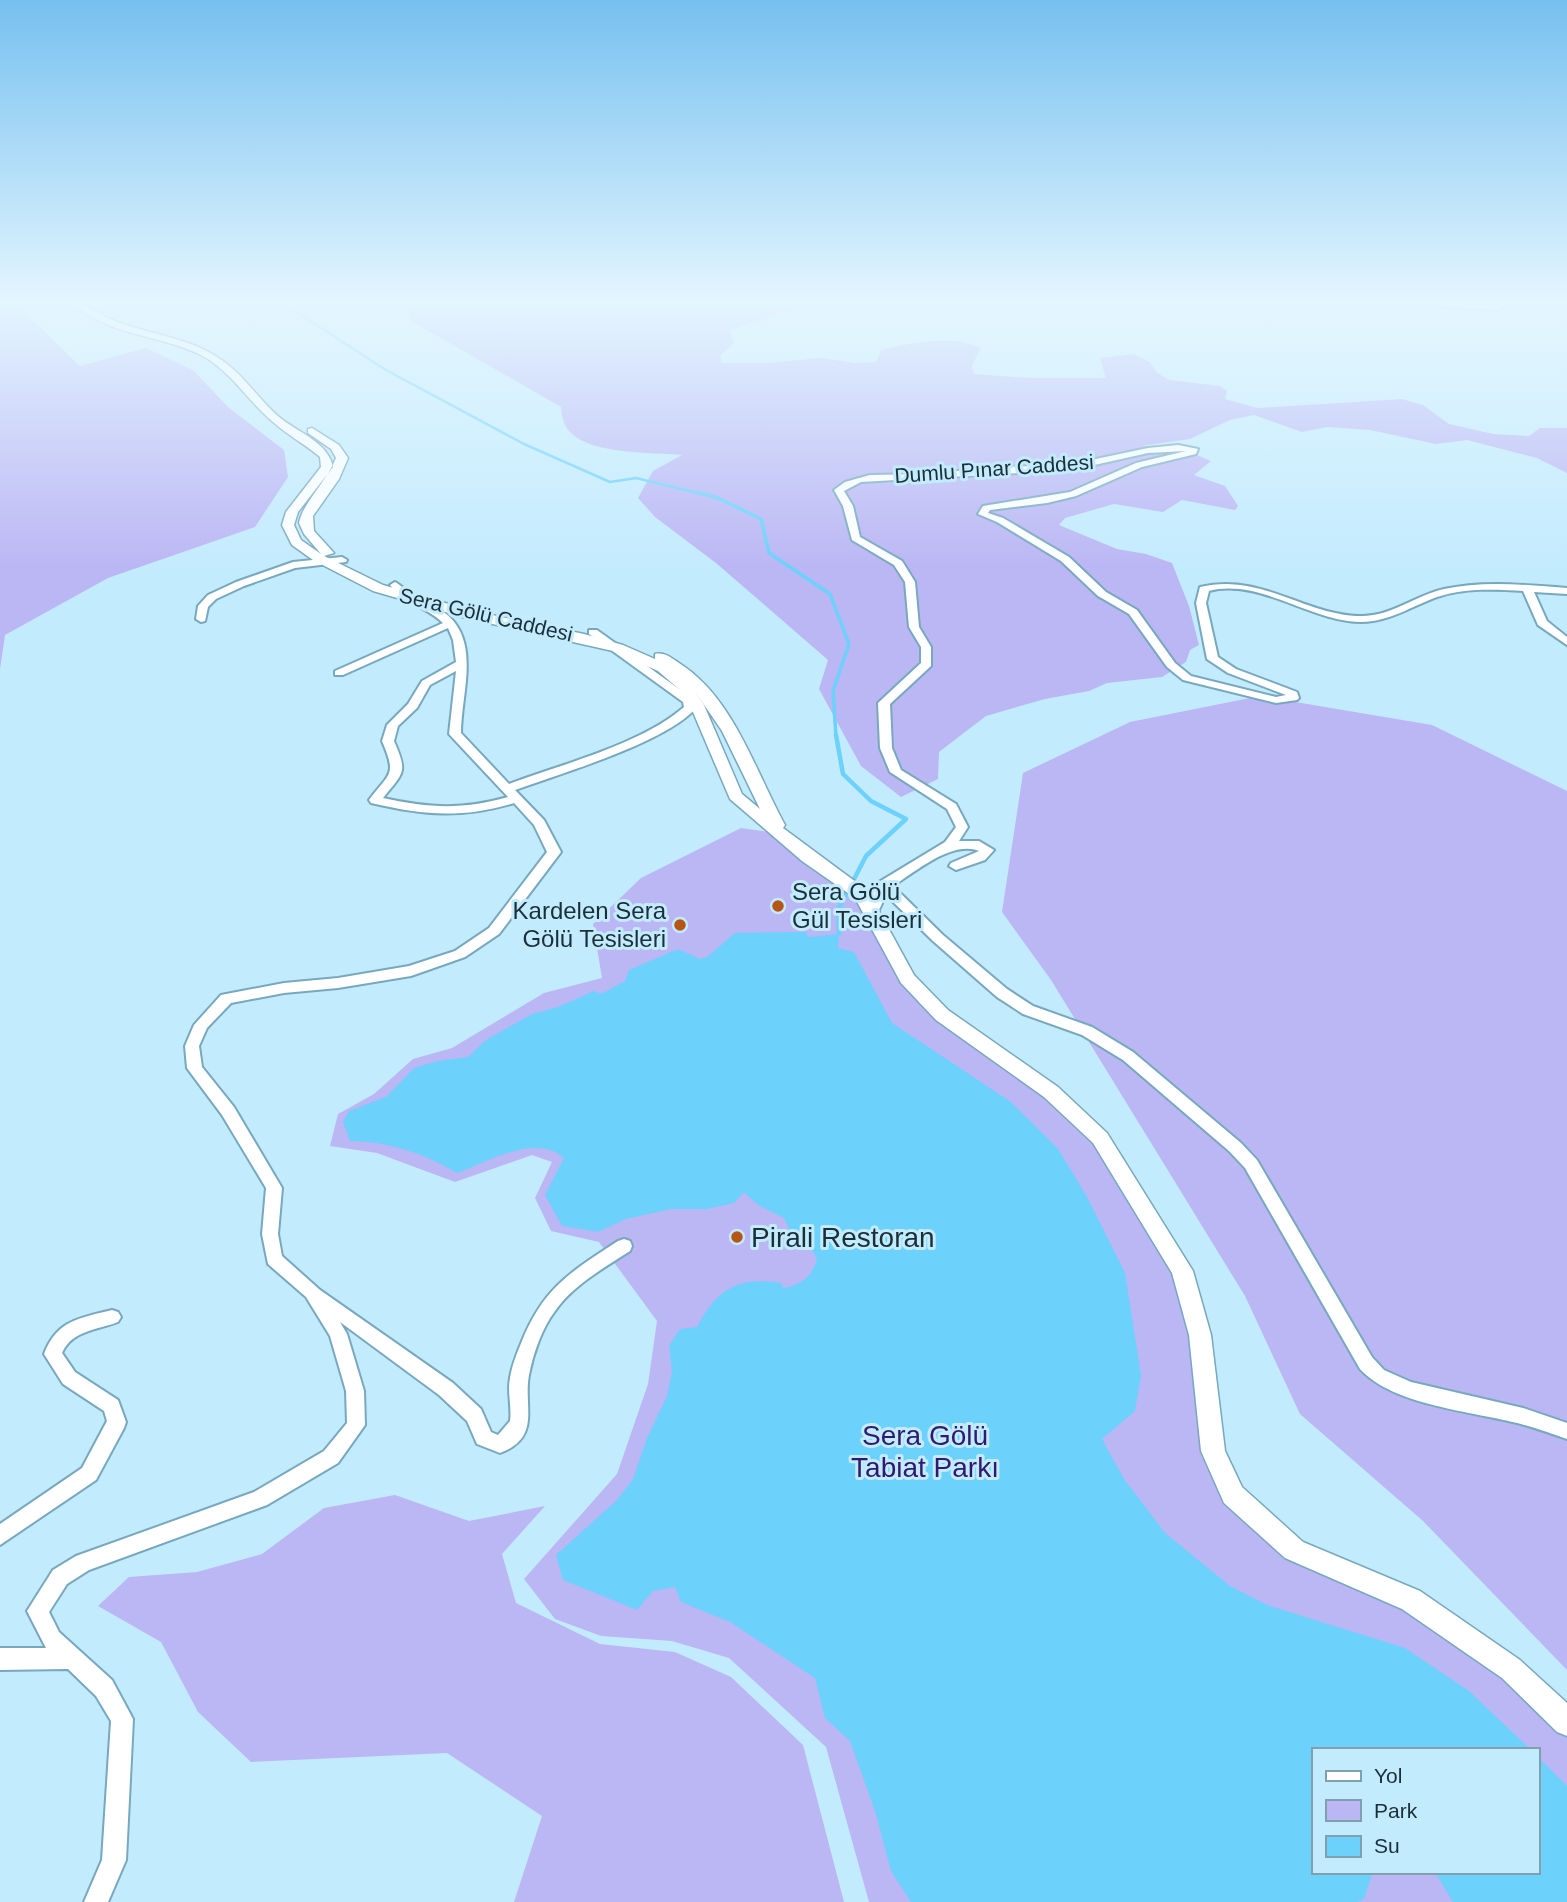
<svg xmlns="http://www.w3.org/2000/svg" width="1567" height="1902" font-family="Arial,sans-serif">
<rect width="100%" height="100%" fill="#c3ebfe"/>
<g fill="#bbb6f4" fill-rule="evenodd">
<polygon points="0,302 14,302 80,366 146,348 193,370 228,407 284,450 288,477 255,527 108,578 5,635 0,669"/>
<path d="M404,302h401l4,6 -13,1 -66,21 4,13 -14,13 2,7h46l53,-5 34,5 21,-1 5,-12c27,-7 75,-16 100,-2l-9,17 2,9 56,4h76l-6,-20 34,-4 16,8 6,10 13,8 51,6 7,5 -2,8 32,9 145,-9 21,6 26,19 44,10 36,2 11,-8h27v45l-30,-15 -70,-18 -31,4 -66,-14 -43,-3 -25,5 -48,-17 -24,5 -40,19 -48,7 41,3 28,12 -17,14 31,11 13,20 -3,4 -53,-10 -19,12 -49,-8 -49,14 -6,7 58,24 29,5 26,9 17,43 10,39 -9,5 -4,12 -24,15 -55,6 -18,8 -44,8 -59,17 -47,36 -1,27 -37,18 -40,-31 -42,-77 9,-29 -112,-97 -61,-46 -17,-19 15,-27 29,-16c-30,-3 -90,0 -112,-23 -7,-7 -8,-16 -9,-25l-150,-86z"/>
<polygon points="1260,696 1432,725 1567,791 1567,1670 1423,1521 1300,1414 1245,1296 1051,980 1002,912 1023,773 1130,722"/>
<path d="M741,828l42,6 79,61 45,84 193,159 82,133 51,224 61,55 117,50 156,122v180h-698l-43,-155 -97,-89 -57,-17 -71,-5 -46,-17 -31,-40 93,-105 31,-90 9,-63 -58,-79 -48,-11 -16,-33 17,-36 -20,-7 -77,27 -78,-29 -47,-7 8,-32 36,-20 39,-35 39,-11 92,-55 58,-15 -9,-54 48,-46zM1313,1750h224v122h-224z"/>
<polygon points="395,1495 469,1521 545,1506 502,1554 516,1603 600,1644 675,1652 731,1677 803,1745 844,1902 514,1902 542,1816 447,1753 251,1762 198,1712 161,1642 98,1606 129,1577 197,1572 262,1554 324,1508"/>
</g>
<g fill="#6cd1fb">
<path d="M806,932l2,5 31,-3 -1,14 16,4 38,71 119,79 47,47 28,46 39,78 16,102 -6,36 -33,28 22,40 41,54 65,53 37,19 138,43 64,43 62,59h-218v122h60l-9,27 -6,3h-447l-20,-31 -16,-60 -25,-70 -25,-23 -10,-40 -85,-56 -49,-20 -6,-15 -22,4 -16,19 -74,-30 -7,-25 61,-55 16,-21 14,-41 20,-42 5,-25 -3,-25 11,-17 17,-2c20,-38 41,-51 84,-44l2,5c18,-3 29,-11 34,-29l-5,-9 -16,-7 -12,-25 -26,-13 -14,-13 -10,11 -27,6h-36l-45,10 -28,13 -36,-6 -17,-31 19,-37c-29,-25 -76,4 -107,15 -34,-20 -67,-31 -107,-32l-7,-19 6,-11 37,-14 28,-29 24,-7 30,-4 18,-17 46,-26 26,-7 36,-16 7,3 24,-13 4,-11 49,-21 22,10 7,-2 28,-24z"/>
<polygon points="1537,1756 1567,1786 1567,1902 1453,1902 1435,1872 1537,1872"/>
</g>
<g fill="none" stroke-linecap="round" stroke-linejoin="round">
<polyline stroke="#6cd1fb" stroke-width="2.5" points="276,302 298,313 386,370 524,444 610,482 636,478 706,495"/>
<polyline stroke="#6cd1fb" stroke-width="3.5" points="699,493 718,498 761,519 769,553 830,594 849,644 833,691 836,737"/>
<polyline stroke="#6cd1fb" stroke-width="4.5" points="836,735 843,774 871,801 906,819 866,856 838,910 839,934"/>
<defs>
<g id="minor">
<polygon points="1439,302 1497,306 1502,302 1511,302 1498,310 1442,306 1439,306"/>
<path d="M1178,445l20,4 -2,5 -54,13 -66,29 -29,7 -57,7 -2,3 15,5 66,39 37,35 31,18 38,53 16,13 85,21 10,-2 -58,-22 -21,-14 -11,-56 4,-16c61,-15 105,29 162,29 30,0 54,-21 82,-27 40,-9 82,-4 123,-1v6l-33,-2 13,29 20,16v8l-29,-20 -15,-34c-28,-2 -59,-3 -86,6 -25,9 -48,25 -76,25 -52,-1 -101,-44 -152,-31l-3,12 12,54 18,12 61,23 2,6 -2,2 -21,3 -93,-23 -16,-13 -38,-53 -31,-18 -37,-35 -64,-39 -19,-8 5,-8 87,-14 66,-29 50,-12 -38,2 -76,17 -211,12 -17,9 9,15 7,31 42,24 13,21 4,45 12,20v19l-41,38 2,44 9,22 55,34 12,23 -9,14h20l15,9 -9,10 -29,10 -7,-4 2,-3 28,-12c-27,-11 -64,21 -86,35l50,49 64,54 26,17 59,21 41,25 108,91 16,17 115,197 12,13 27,12 112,26 44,15v16c-15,-5 -31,-11 -46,-15 -49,-13 -127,-18 -161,-55l-115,-201 -16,-17 -106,-91 -41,-25 -59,-21 -26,-17 -64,-56 -47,-46 -9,19 -5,1 -7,-4 14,-29 66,-40 11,-15 -9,-18 -57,-37 -10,-24 -2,-45 43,-40v-16l-12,-20 -4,-45 -11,-17 -42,-25 -9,-34 -9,-16 11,-8 25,-7 57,-1 61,-6 84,-4 76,-16z"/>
<polygon points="342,557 347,560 346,562 295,568 244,586 216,599 208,607 205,621 201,622 196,619 198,606 208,595 236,582 293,562"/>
<path d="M395,582c8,4 13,12 22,16 8,4 17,7 24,12 42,28 20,82 20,123l48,51c53,-20 133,-40 175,-77l-1,-5 -94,-68v-4h8l96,69 3,9c-31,35 -134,65 -181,82l29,30 17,32 -62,82 -34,23 -54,19 -73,12 -54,5 -53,10 -24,25 -8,18 3,21 32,40 48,81 -4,46 4,22 38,34 133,93 28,26 10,23 7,3 12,-14c2,-14 -3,-29 0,-43 2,-13 7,-25 12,-37 22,-54 49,-69 96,-100l6,-2 6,2 2,5 -2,5c-26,17 -57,34 -75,60 -13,17 -22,43 -26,64 -6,32 13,62 -29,78l-23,-9 -10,-23 -28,-26 -99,-73 7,12 17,57 1,34 -27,38 -71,42 -178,65 -22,14 -18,28 10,20 53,48 21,39 -7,141 -18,42h-24l18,-42 9,-139 -15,-25 -28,-27 -68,1v-22h46l-19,-37 26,-41 23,-14 178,-64 70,-41 23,-28 -1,-32 -16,-55 -24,-39 -38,-33 -6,-30 4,-46 -44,-73 -35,-47 -2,-22 9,-21 27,-30 5,-1 58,-11 54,-5 71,-12 46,-15 34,-23 58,-76 -13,-27 -20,-22c-53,16 -91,12 -143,0l-2,-3c21,-28 28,-24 13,-59l5,-16 21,-21 14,-23 34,-19 -3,-22 -5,-12 -105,47h-8v-4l108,-48c-16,-16 -39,-19 -53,-38zM456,671l-7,63 59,63c-46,13 -79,11 -125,1 21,-26 25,-25 11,-57l4,-15 19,-18 13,-23z"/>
<path d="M112,1310l6,2 3,5 -3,5c-20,8 -46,8 -56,31l13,19 43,28 8,22 -2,6 -28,52 -96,65v-21l82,-56 25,-47 -3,-10 -41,-27 -19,-30c13,-34 36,-36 68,-44z"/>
</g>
<path id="major" d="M72,302c15,0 24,11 38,17 35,15 75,17 107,38 25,15 40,41 62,60 18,15 49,25 54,50l-35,45 -4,13 7,15 20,14 -17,-20 -5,-11c3,-19 28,-42 37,-65l-5,-9 -23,-16v-4l4,-1 27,17 9,13 -9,21 -26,37 1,15 20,22 -10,3 59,29 90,26 111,23 39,11 32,14v-5c10,-2 16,4 24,9 55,35 76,108 106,162l-2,3 85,63 46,84 34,35 110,77 49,46 86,138 18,64 14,116 17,36 61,55 117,49 100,69 47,43v33l-10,-4 -55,-54 -100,-69 -117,-51 -61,-55 -23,-52 -12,-116 -17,-62 -79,-130 -49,-46 -108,-77 -35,-37 -46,-85 -53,-37 -72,-62 -40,-94 -10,-15 -22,-19 -45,-20 -147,-33 -93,-27 -60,-31 -21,-15 -10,-20 4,-13 35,-45 -1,-10c-15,-13 -33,-22 -48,-36 -25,-21 -41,-50 -71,-66 -42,-21 -94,-19 -129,-53zM694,690l28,41 38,78 -18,-15 -38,-89z"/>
</defs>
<use href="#minor" stroke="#77a8be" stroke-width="4"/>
<use href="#major" stroke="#77a8be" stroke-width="3"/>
<use href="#minor" fill="#fff" fill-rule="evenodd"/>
<use href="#major" fill="#fff" fill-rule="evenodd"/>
</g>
<linearGradient id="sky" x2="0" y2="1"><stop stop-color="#76c0f0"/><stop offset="0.53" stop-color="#e4f6ff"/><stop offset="1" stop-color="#e4f6ff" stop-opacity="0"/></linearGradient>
<rect width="1567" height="569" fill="url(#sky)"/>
<g fill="#b65516" stroke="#c3ebfe" stroke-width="2.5">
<circle cx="778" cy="906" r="7"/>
<circle cx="680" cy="925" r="7"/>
<circle cx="737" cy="1237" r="7"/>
</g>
<g text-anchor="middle" stroke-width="6" stroke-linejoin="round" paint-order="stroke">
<g font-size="21" fill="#1b2f38" stroke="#c3ebfe">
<text transform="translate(994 469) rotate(-4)" y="7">Dumlu Pınar Caddesi</text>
<text transform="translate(486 615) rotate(13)" y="7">Sera Gölü Caddesi</text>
</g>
<g font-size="24" fill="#1b2f38" stroke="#c3ebfe" text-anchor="start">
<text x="792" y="900">Sera Gölü<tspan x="792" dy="28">Gül Tesisleri</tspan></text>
<text x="666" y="919" text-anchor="end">Kardelen Sera<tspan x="666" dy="28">Gölü Tesisleri</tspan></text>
</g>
<g font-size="28" fill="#1b2f38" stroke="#c3ebfe" text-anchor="start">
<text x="751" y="1247">Pirali Restoran</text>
</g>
<g font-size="28" fill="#311971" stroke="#c3ebfe">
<text x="925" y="1445">Sera Gölü<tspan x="925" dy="32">Tabiat Parkı</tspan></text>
</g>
</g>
<rect x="1312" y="1748" width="228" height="126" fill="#c3ebfe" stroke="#80a0af" stroke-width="2"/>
<rect x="1326" y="1771" width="35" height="10" fill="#ffffff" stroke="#80a0af" stroke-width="2"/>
<text x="1374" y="1783" font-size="21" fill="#1b2f38">Yol</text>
<rect x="1326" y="1800" width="35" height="21" fill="#bbb6f4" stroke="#80a0af" stroke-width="2"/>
<text x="1374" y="1818" font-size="21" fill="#1b2f38">Park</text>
<rect x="1326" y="1836" width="35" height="21" fill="#6cd1fb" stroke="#80a0af" stroke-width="2"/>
<text x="1374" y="1853" font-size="21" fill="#1b2f38">Su</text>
</svg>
